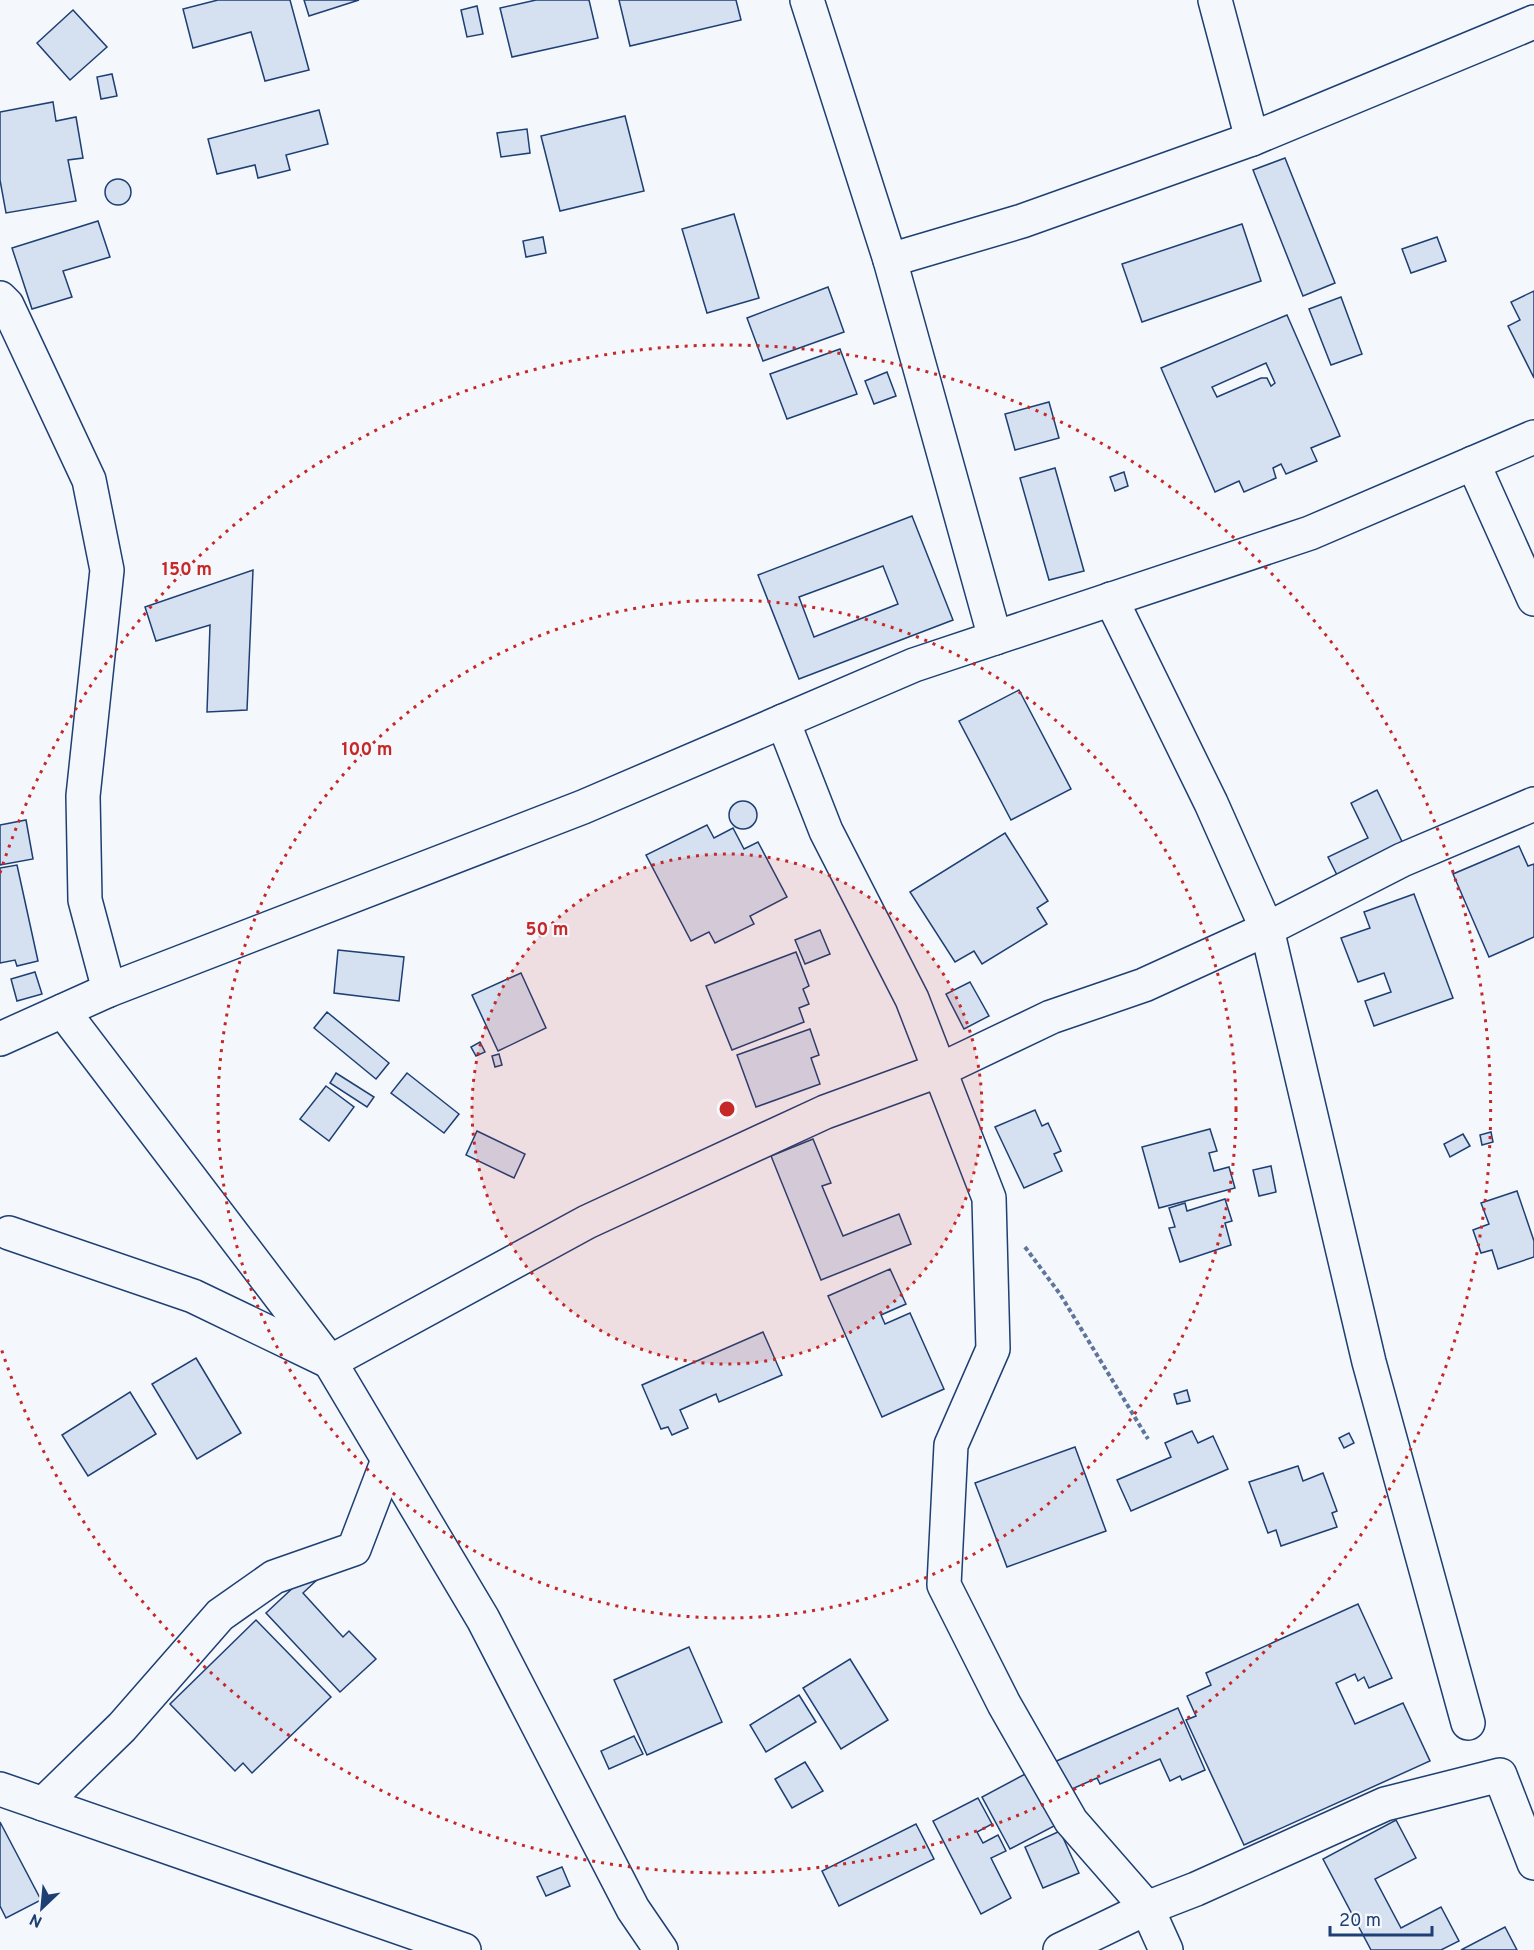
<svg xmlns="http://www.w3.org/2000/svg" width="1534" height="1950" font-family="Overpass,sans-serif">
<rect width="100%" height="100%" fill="#f4f7fb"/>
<g fill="#d5e0f0" stroke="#1d3f73" stroke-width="1.5" fill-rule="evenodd">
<polygon points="218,0 290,0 309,70 265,81 251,32 193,48 183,9"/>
<polygon points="304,0 359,0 309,16"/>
<polygon points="536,0 589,0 598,38 512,57 500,8"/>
<polygon points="619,0 736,0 741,20 630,46"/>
<polygon points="477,6 483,34 467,37 461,10"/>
<polygon points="73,10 107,47 70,80 37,43"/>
<polygon points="112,74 117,96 101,99 97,77"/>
<polygon points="53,102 56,121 76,117 83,158 68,160 76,201 6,213 0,180 0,112"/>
<polygon points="319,110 328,144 286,155 290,170 258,178 255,165 217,174 208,139"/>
<polygon points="625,116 644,191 560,211 541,136"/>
<polygon points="527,129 530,153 501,157 497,133"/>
<polygon points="1285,158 1335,283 1303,296 1253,170"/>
<circle cx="118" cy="192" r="13"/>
<polygon points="734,214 759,298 707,313 682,229"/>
<polygon points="98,221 110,257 63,271 72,297 32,309 12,248"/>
<polygon points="1242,224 1261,281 1142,322 1122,264"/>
<polygon points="543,237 546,253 526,257 523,241"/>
<polygon points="1437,237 1446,261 1411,273 1402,249"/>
<polygon points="828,287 844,332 763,361 747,318"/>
<polygon points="1534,291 1534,378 1508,326 1520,320 1511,302"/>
<polygon points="1341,297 1362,354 1331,365 1309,309"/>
<path d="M1287,315l53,121 -29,12 6,13 -31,13 -5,-10 -8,4 3,10 -32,14 -5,-11 -24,11 -54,-124zM1266,363l9,20 -4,3 -4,-8h-6l-44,19 -5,-10z"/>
<polygon points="840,349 857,394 787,419 770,374"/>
<polygon points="887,372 896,396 874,404 865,381"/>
<polygon points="1049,402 1059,438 1015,450 1005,414"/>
<polygon points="1055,468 1084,571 1049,580 1020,478"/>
<polygon points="1124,472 1128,486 1115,491 1110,477"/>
<path d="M912,516l41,104 -154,59 -41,-104zM883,566l15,38 -84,33 -15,-40z"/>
<polygon points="253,570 247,710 207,712 210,625 156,641 145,607"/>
<polygon points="1019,690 1071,789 1011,820 959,721"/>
<polygon points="1377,790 1408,854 1342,885 1328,857 1368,838 1351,803"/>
<circle cx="743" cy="815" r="14"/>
<polygon points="26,820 33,859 0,865 0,825"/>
<polygon points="707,825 714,838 733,828 744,849 758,842 787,897 750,916 754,924 715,943 709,932 691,941 646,855"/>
<polygon points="1005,833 1048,901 1037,908 1047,924 982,964 974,951 955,962 910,892"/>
<polygon points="1519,846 1528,866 1534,864 1534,937 1489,957 1453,874"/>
<polygon points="17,865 38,961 17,966 15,960 0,963 0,868"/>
<polygon points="1414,894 1453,998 1374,1026 1365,1001 1391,992 1384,973 1358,982 1341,938 1370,928 1364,912"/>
<polygon points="820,930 830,954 805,964 795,940"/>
<polygon points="338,950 404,957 399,1001 334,993"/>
<polygon points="796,952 809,986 803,989 809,1004 799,1008 804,1022 732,1050 706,986"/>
<polygon points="35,972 42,994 17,1001 11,979"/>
<polygon points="521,973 546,1028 498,1051 472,995"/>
<polygon points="970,982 989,1016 964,1029 946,994"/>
<polygon points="327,1012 389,1063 376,1079 314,1028"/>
<polygon points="810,1029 819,1055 811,1058 820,1084 756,1107 737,1055"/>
<polygon points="480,1042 485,1052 476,1056 471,1047"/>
<polygon points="499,1054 502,1065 495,1067 492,1056"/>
<polygon points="336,1073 374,1097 367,1107 330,1083"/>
<polygon points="407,1073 459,1114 444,1133 391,1093"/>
<polygon points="326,1086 354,1107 329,1141 300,1119"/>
<polygon points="1035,1110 1042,1126 1048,1123 1061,1151 1054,1154 1062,1171 1024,1188 995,1127"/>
<polygon points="1210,1129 1217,1151 1209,1153 1214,1171 1229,1167 1235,1188 1159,1208 1142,1147"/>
<polygon points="477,1131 525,1154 514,1178 466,1155"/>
<polygon points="1491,1132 1493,1142 1482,1145 1480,1135"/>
<polygon points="1463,1134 1470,1146 1450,1157 1444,1144"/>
<polygon points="813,1139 831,1183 822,1186 843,1236 899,1214 911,1244 821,1280 771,1156"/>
<polygon points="1271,1166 1276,1192 1259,1196 1253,1170"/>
<polygon points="1517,1191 1534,1241 1534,1257 1498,1269 1492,1250 1481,1253 1473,1230 1489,1224 1481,1203"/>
<polygon points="1225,1199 1232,1221 1225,1223 1231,1245 1180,1262 1169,1228 1175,1227 1169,1208 1185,1203 1187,1211"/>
<polygon points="890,1269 906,1304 881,1315 885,1324 910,1313 944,1389 882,1417 828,1296"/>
<polygon points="763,1332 782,1375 719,1402 716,1394 680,1410 688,1428 672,1435 668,1427 661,1429 642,1385"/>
<polygon points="196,1358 241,1433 197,1459 152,1384"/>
<polygon points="1187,1390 1190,1401 1177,1404 1174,1394"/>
<polygon points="130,1392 156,1434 88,1476 62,1435"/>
<polygon points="1192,1431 1198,1443 1213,1436 1228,1469 1131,1511 1117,1480 1171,1457 1165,1443"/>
<polygon points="1349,1433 1354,1443 1344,1448 1339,1438"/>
<polygon points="1075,1447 1106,1531 1007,1567 975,1483"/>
<polygon points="1298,1466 1303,1481 1323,1473 1337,1511 1332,1513 1337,1527 1281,1546 1276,1530 1268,1533 1249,1482"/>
<polygon points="312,1570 319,1578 303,1593 343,1637 349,1631 376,1659 340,1692 266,1613"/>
<polygon points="1358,1604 1392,1678 1369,1688 1364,1677 1358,1681 1355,1674 1336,1683 1355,1724 1403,1703 1430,1761 1244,1845 1186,1720 1196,1716 1187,1696 1211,1685 1206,1673"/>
<polygon points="256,1620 331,1697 252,1773 243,1763 235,1771 170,1704"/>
<polygon points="689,1647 722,1722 647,1755 614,1680"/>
<polygon points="850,1659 888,1720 841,1749 803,1688"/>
<polygon points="799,1695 816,1722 766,1752 750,1725"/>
<polygon points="1178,1708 1205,1770 1182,1780 1180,1776 1170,1781 1160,1759 1100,1784 1097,1778 1065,1792 1052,1763"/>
<polygon points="634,1736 643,1754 609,1769 601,1751"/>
<polygon points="805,1762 823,1791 792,1808 775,1779"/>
<polygon points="1029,1772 1058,1824 1010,1849 982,1797"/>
<polygon points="978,1798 992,1824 977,1832 983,1843 998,1835 1006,1851 991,1858 1011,1898 981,1914 933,1821"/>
<polygon points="1396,1820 1416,1858 1375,1879 1401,1928 1441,1907 1459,1941 1441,1950 1371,1950 1323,1859"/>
<polygon points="0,1822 41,1900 6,1918 0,1906"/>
<polygon points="916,1824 934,1859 839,1906 822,1871"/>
<polygon points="1060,1831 1079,1873 1043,1888 1025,1847"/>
<polygon points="562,1867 570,1886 546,1896 537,1877"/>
<polygon points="1505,1927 1517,1950 1461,1950"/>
</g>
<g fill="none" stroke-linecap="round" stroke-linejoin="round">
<defs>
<g id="minor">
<polyline points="807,0 890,260 995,638"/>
<polyline points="1215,0 1252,139"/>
<polyline points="890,260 1022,221 1252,139 1534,22"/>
<polyline points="0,298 7,305 89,480 107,570 83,796 85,900 109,990"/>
<polyline points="1473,463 1534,599"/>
<polyline points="1111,599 1211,803 1267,929 1369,1362 1468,1723"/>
<polyline points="783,721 826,831 912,999 989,1198 993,1349 951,1445 944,1585 1004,1704 1071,1821 1147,1908 1166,1950"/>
<polyline points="63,1011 330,1362 483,1619 633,1909 661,1950"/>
<polyline points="0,1039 109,990 583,807 914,665 1310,533 1534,437"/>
<polyline points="9,1233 193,1296 330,1362 587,1222 825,1112 940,1070 1051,1017 1144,985 1267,929 1402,860 1534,804"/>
<polyline points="0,1789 464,1950"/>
<polyline points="43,1804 122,1727 220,1615 274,1577 354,1549 388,1460"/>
<polyline points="1060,1950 1147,1908 1196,1889 1385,1804 1500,1775 1534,1863"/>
</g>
</defs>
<use href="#minor" stroke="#1d3f73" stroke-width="36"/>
<polyline stroke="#5e769c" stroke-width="4" stroke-dasharray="4.5 3" stroke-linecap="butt" points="1025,1247 1060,1294 1148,1439"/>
<use href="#minor" stroke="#f4f7fb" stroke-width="33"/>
</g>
<circle cx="727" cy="1109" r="255" fill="#c62828" fill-opacity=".12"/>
<g fill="none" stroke="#c62828" stroke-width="3" stroke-dasharray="3 6">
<circle cx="727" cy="1109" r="255"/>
<circle cx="727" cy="1109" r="509"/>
<path d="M0 873A764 764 0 1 1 0 1345"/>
</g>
<circle cx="727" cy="1109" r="9" fill="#c62828" stroke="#f4f7fb" stroke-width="3"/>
<g font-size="18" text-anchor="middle" font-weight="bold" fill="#c62828" stroke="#f4f7fb" stroke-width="4.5" stroke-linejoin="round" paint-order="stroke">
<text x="187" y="575">150 m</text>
<text x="367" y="755">100 m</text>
<text x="547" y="935">50 m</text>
</g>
<g transform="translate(42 1908) rotate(206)" stroke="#f4f7fb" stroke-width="4.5" paint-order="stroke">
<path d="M0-4.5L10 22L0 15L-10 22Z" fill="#1d3f73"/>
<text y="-9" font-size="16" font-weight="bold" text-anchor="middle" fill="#1d3f73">N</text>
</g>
<path d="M1330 1926v9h102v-9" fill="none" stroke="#1d3f73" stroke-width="3"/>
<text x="1339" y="1926" font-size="18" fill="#1d3f73" stroke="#f4f7fb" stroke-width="4.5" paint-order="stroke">20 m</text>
</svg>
